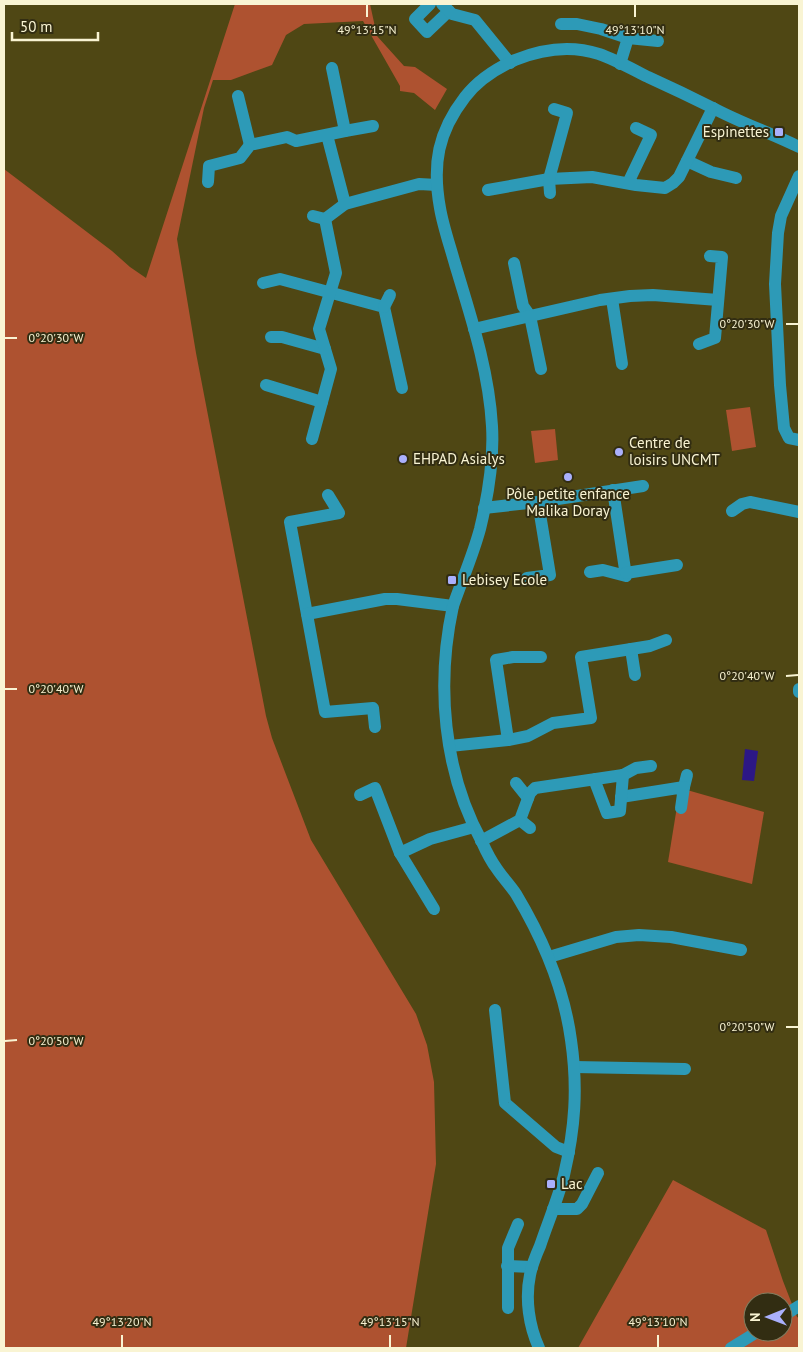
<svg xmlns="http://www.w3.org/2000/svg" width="803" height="1352" font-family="'PT Sans',sans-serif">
<rect width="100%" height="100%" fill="#4f4714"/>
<g fill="#ae5230" fill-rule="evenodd">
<polygon points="235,4 370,4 377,36 404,66 415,67 447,89 435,110 414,93 400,91 400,86 363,21 304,24 286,35 272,65 231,80 213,80 204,108 177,239 196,353 266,716 272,738 311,840 416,1014 427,1045 434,1082 436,1164 406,1348 4,1348 4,169 112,251 130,267 146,278"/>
<polygon points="750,407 756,447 732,451 726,410"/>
<polygon points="555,429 558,460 535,463 531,431"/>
<polygon points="680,788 764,812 752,884 668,862"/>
<path d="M673,1180l93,50 17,51 14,36 2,1v30h-221zM753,1302h30v30h-30z"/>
</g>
<polygon fill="#2c1786" points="745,749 758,751 754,781 742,780"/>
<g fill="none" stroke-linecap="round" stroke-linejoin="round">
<g stroke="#2d9ab7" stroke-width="12">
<polyline points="430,4 415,19 427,32 449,11"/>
<polyline points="442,4 452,14 475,20 510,63"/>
<polyline points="561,24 577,24 601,29 628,38 658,41"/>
<polyline points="620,64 628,38"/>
<polyline points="238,96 250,145"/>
<polyline points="345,131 373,126"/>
<polyline points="327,135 345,204"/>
<polyline points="687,161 711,172 736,178"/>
<polyline points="799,176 781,216 778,233 775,284 780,385 784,428 789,438 799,440"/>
<polyline points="208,182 209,166 240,158 250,145 287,137 296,141 345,131 332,68"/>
<polyline points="628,183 651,135 636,128"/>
<polyline points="488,190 549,179 592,177 636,185 665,188 673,183 679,177 713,108"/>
<polyline points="550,193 549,179 567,113 554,109"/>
<polyline points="313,216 325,219"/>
<polyline points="325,219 345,204 419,184 437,185"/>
<polyline points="514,263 523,306 530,316 541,369"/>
<polyline points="263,283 280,279 384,307 402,388"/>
<polyline points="612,299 622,364"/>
<polyline points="384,307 390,295"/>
<polyline points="474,329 600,300 630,296 653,295 718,300"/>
<polyline points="271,337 282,337 325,349"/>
<polyline points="699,344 715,338 722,257 710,256"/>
<polyline points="266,385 322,402"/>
<polyline points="312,439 331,369 319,329 336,273 325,219"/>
<polyline points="328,495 339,513 290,522 325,712 373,708 375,727"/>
<polyline points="484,508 538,502 643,486"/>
<polyline points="732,511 742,504 750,502 799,512"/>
<polyline points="590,572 603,570 626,576 613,490"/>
<polyline points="626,573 677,565"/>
<polyline points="527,578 550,575 538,502"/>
<polyline points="307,614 385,599 397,599 453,606"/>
<polyline points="631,649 635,675"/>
<polyline points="799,689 799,692"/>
<polyline points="508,740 496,660 513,657 541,657"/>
<polyline points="450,746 508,740 528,736 553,723 591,718 581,657 650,646 666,640"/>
<polyline points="623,775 636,768 651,766"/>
<polyline points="516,783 528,798"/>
<polyline points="684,787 687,775"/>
<polyline points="360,795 375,788 400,853 434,909"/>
<polyline points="621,797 684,787 681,808"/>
<polyline points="520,820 530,828"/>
<polyline points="481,841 520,820 530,793 535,788 623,775 620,811 607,813 594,779"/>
<polyline points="400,853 430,839 474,827"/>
<polyline points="549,957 616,937 639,935 671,937 741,950"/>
<polyline points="495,1010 505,1103 556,1147 569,1152"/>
<polyline points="574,1067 685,1069"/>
<polyline points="553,1209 577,1209 582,1204 598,1173"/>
<polyline points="507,1266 532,1267"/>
<polyline points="508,1308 508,1248 518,1224"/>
<polyline points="783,1316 799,1306"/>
<path d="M539,1348c-10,-22 -14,-49 -9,-73 2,-10 6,-20 10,-29 8,-24 18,-47 24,-71 11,-47 14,-87 7,-135 -7,-52 -28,-101 -55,-146 -6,-9 -13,-16 -19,-25 -6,-8 -11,-18 -15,-27 -39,-71 -46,-158 -29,-236 9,-26 20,-51 27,-77 8,-33 14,-69 12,-103 -3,-55 -21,-109 -37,-162 -5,-18 -12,-38 -15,-56 -8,-44 -2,-76 25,-111 13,-17 30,-28 50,-37 27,-11 56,-15 84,-6 17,6 33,15 49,23 22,10 43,20 65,31 28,15 58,25 86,39"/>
<polyline points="731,1348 757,1332"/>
</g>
</g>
<path fill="none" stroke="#f9f4d3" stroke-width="2" d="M367,5v12M635,5v12M786,324h12M5,338h12M786,676l12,-1M5,689h12M786,1027h12M5,1041l12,-1M122,1335v12M390,1335v12M658,1335v12"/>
<g fill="#aab0fc" stroke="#322d12" stroke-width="2">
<rect x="774" y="127" width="10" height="10" rx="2.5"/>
<circle cx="619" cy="452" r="5"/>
<circle cx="403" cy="459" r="5"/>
<circle cx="568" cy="477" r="5"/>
<rect x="447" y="575" width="10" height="10" rx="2.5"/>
<rect x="546" y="1179" width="10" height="10" rx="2.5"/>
</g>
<g text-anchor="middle" stroke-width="4" stroke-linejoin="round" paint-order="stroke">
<g font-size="15" fill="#f9f4d3" stroke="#322d12" text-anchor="start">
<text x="769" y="137" text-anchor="end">Espinettes</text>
<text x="629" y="448">Centre de<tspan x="629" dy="17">loisirs UNCMT</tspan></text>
<text x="413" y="464">EHPAD Asialys</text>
<text x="568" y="499" text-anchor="middle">Pôle petite enfance<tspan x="568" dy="17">Malika Doray</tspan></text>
<text x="462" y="585">Lebisey Ecole</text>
<text x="561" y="1189">Lac</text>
</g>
</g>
<g font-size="12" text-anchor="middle" fill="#f9f4d3" stroke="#322d12" stroke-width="4" stroke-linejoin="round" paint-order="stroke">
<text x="367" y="34">49°13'15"N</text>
<text x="635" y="34">49°13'10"N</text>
<text x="747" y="328">0°20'30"W</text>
<text x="56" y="342">0°20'30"W</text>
<text x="747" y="680">0°20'40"W</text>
<text x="56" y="693">0°20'40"W</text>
<text x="747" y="1031">0°20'50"W</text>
<text x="56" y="1045">0°20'50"W</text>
<text x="122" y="1326">49°13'20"N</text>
<text x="390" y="1326">49°13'15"N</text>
<text x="658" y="1326">49°13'10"N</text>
</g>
<rect width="803" height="1352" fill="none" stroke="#f9f4d3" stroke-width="10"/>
<g transform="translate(768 1317) rotate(269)"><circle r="24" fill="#322d12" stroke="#827d5f"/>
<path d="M0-4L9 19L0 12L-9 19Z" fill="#aab0fc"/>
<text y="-8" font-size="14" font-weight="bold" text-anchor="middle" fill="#f9f4d3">N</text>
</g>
<path d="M12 32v8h86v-8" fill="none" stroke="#f9f4d3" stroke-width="2.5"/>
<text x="20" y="32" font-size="15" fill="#f9f4d3" stroke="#322d12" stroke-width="4" paint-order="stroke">50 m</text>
</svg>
